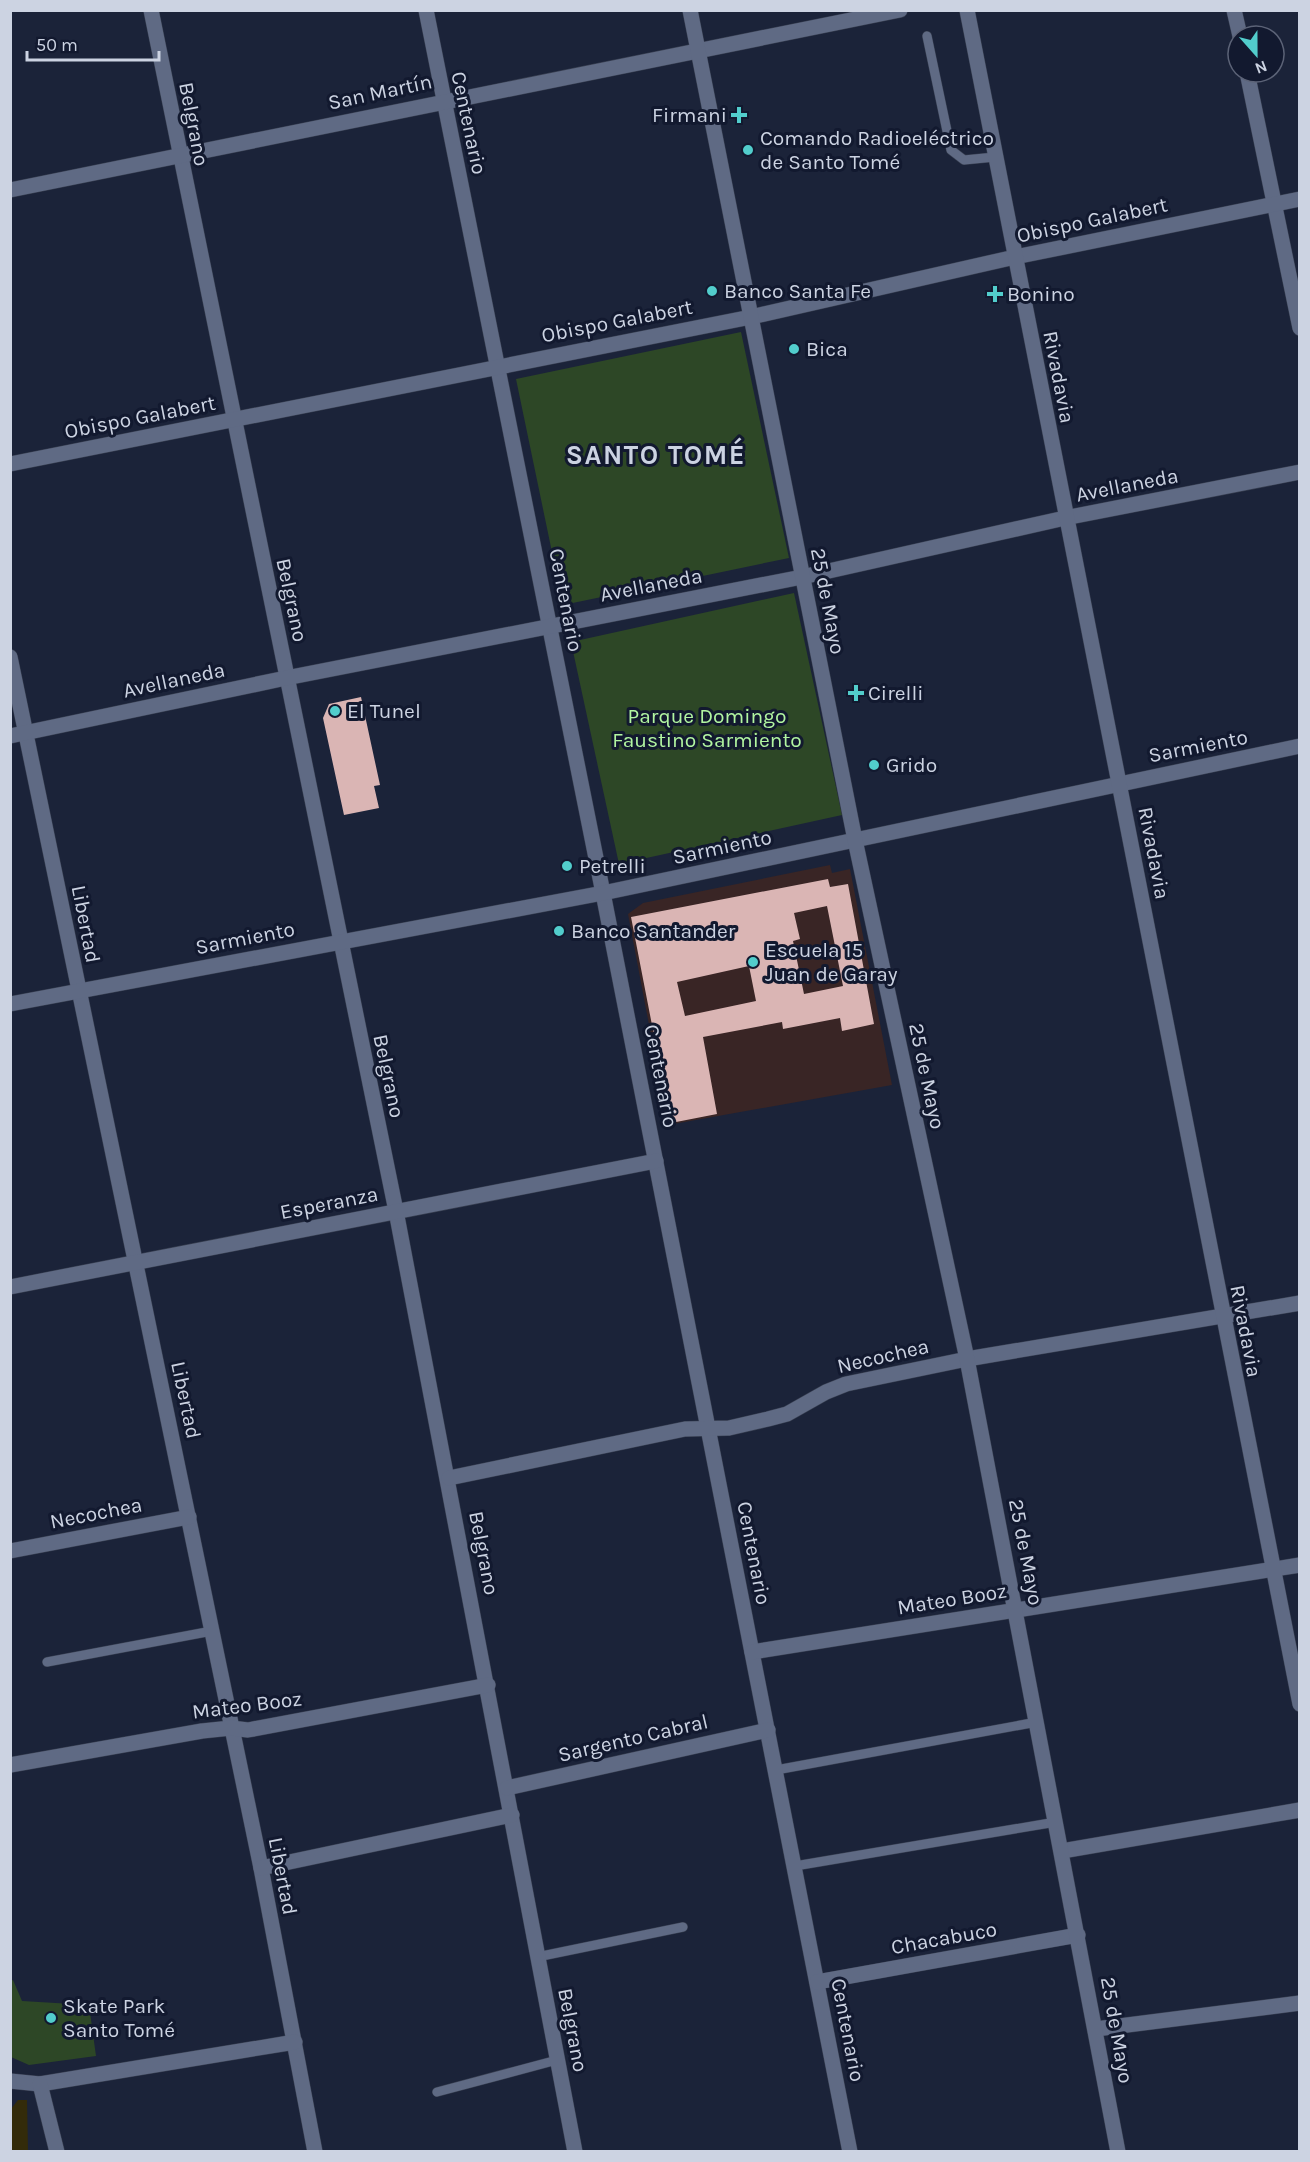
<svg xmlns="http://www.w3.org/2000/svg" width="1310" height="2162" font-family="Karla,sans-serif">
<rect width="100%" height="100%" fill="#1b2339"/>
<polygon fill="#392525" points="830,865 832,873 850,869 892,1085 668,1125 628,914 643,903"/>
<g fill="#2d4726">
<polygon points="741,332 789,558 563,605 516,379"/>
<polygon points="794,593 842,815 619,864 571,642"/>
<polygon points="13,1980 22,2001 89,2005 96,2056 29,2065 11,2057 10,1981"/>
</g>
<polygon fill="#332b0a" points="18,2100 27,2100 28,2151 11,2151 11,2109"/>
<g fill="#dab5b4" fill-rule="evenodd">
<polygon points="361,697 380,785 374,786 379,808 344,815 323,718 329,704"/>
<path d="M828,879l2,8 18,-3 26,140 -32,7 -2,-13 -57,11 -1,-7 -79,15 14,77 -46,9 -40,-206zM827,906l16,80 -39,8 -11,-53 7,-2 -6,-26zM749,966l7,35 -71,15 -8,-34z"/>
</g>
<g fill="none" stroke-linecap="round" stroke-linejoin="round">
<defs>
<g id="service">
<polyline points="927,36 951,150 964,160 995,157"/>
<polyline points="47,1662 212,1631"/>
<polyline points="776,1770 1037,1722"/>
<polyline points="795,1866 1056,1822"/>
<polyline points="537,1957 683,1927"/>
<polyline points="437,2092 557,2060"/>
</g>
<g id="minor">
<polyline points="151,10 396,1211 575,2152"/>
<polyline points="426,10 603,893 850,2152"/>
<polyline points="1234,10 1240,36"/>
<polyline points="1247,72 1300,328"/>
<polyline points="10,190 900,10"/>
<polyline points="10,464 751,317 1015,257 1300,199"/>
<polyline points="10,657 261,1868 315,2152"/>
<polyline points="10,736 286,678 802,577 1065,518 1300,472"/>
<polyline points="10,1004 603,893 855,840"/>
<polyline points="10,1287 656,1161"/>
<polyline points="449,1478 685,1429 729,1428 768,1419 787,1414 826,1392 846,1384 967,1359 1300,1303"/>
<polyline points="10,1551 189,1517"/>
<polyline points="752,1652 1300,1565"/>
<polyline points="10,1765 202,1731 231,1728 248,1730 488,1685"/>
<polyline points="507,1788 768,1730"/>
<polyline points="1062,1851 1300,1810"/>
<polyline points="261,1868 512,1815"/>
<polyline points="817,1982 1078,1935"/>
<polyline points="1096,2029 1300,2003"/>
<polyline points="10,2081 40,2084 295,2042"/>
<polyline points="40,2084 57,2152"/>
</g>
<polyline id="tertiary" points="855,840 1300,746"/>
<g id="secondary">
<polyline points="690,10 855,840 967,1359 1118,2152"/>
<polyline points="967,10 1300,1704"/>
</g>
</defs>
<use href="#service" stroke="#394052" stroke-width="10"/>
<use href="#minor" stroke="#394052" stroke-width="16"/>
<use href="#tertiary" stroke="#394052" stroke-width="16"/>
<use href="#secondary" stroke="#394052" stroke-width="16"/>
<use href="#service" stroke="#5f6a84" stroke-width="9"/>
<use href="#minor" stroke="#5f6a84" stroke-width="15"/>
<use href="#tertiary" stroke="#5f6a84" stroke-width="15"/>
<use href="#secondary" stroke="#5f6a84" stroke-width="15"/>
</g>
<g fill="#52cdcc" stroke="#12192f" stroke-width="2">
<path d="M736 106h6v6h6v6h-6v6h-6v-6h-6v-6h6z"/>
<circle cx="748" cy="150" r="6"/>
<circle cx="712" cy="291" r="6"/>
<path d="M992 285h6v6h6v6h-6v6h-6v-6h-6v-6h6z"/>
<circle cx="794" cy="349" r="6"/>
<path d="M853 684h6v6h6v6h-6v6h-6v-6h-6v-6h6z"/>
<circle cx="335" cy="711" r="6"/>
<circle cx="874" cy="765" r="6"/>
<circle cx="567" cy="866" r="6"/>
<circle cx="559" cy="931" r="6"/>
<circle cx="753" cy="962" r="6"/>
<circle cx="51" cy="2018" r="6"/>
</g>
<g text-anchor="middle" stroke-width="6" stroke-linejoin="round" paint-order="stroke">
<g font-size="21" fill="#ccd3e2" stroke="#12192f">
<text transform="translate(380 92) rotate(-12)" y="7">San Martín</text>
<text transform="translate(469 123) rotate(78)" y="7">Centenario</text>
<text transform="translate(194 124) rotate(79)" y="7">Belgrano</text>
<text transform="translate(1092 220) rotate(-12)" y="7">Obispo Galabert</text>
<text transform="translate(617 321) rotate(-11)" y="7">Obispo Galabert</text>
<text transform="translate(1059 377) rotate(79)" y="7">Rivadavia</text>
<text transform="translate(140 417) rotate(-11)" y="7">Obispo Galabert</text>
<text transform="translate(1127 485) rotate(-11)" y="7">Avellaneda</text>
<text transform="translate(651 585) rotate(-11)" y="7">Avellaneda</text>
<text transform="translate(292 600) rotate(78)" y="7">Belgrano</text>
<text transform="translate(566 600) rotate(79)" y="7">Centenario</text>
<text transform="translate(828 601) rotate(79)" y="7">25 de Mayo</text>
<text transform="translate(174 680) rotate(-12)" y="7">Avellaneda</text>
<text transform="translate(1198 746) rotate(-11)" y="7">Sarmiento</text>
<text transform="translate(722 847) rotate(-12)" y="7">Sarmiento</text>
<text transform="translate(1154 853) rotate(79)" y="7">Rivadavia</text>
<text transform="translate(86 924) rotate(79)" y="7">Libertad</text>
<text transform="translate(245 938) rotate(-11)" y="7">Sarmiento</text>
<text transform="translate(389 1076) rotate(78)" y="7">Belgrano</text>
<text transform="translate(661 1076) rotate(79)" y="7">Centenario</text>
<text transform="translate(927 1076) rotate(78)" y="7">25 de Mayo</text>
<text transform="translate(329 1203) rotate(-11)" y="7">Esperanza</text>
<text transform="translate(1246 1331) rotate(79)" y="7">Rivadavia</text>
<text transform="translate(883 1356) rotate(-13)" y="7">Necochea</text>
<text transform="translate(186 1400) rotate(78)" y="7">Libertad</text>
<text transform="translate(96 1513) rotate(-11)" y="7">Necochea</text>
<text transform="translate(1026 1552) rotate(79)" y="7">25 de Mayo</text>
<text transform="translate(484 1553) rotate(79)" y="7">Belgrano</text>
<text transform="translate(754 1553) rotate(79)" y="7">Centenario</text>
<text transform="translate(952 1599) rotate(-9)" y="7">Mateo Booz</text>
<text transform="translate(247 1705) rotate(-7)" y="7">Mateo Booz</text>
<text transform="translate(633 1738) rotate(-13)" y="7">Sargento Cabral</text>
<text transform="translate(283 1876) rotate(79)" y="7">Libertad</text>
<text transform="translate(944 1938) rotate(-10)" y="7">Chacabuco</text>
<text transform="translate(573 2030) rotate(79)" y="7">Belgrano</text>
<text transform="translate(848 2030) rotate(79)" y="7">Centenario</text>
<text transform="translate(1117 2030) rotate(80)" y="7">25 de Mayo</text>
</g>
<g font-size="21" fill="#ccd3e2" stroke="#12192f" text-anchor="start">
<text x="727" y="122" text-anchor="end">Firmani</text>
<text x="760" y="145">Comando Radioeléctrico<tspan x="760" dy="24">de Santo Tomé</tspan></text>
<text x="724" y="298">Banco Santa Fe</text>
<text x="1007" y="301">Bonino</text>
<text x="806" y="356">Bica</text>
<text x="868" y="700">Cirelli</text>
<text x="347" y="718">El Tunel</text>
<text x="886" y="772">Grido</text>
<text x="579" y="873">Petrelli</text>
<text x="571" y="938">Banco Santander</text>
<text x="765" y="957">Escuela 15<tspan x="765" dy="24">Juan de Garay</tspan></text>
<text x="63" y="2013">Skate Park<tspan x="63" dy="24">Santo Tomé</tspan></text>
</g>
<g font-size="21" fill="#b2f6a1" stroke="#12192f">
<text x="707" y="723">Parque Domingo<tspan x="707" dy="24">Faustino Sarmiento</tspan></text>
</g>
<g font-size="27" font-weight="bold" letter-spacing="1.5" fill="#ccd3e2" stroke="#12192f">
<text x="656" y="464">SANTO TOMÉ</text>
</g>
</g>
<rect width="1310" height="2162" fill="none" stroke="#ccd3e2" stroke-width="24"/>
<g transform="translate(1256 54) rotate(159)"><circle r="28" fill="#12192f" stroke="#5c6377" stroke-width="1.5"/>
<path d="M0-4.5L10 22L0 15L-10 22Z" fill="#52cdcc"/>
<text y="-9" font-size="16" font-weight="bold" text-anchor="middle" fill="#ccd3e2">N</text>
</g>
<path d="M27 51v9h132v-9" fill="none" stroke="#ccd3e2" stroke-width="3"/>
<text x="36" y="51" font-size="18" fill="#ccd3e2" stroke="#12192f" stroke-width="4.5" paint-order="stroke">50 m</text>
</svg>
